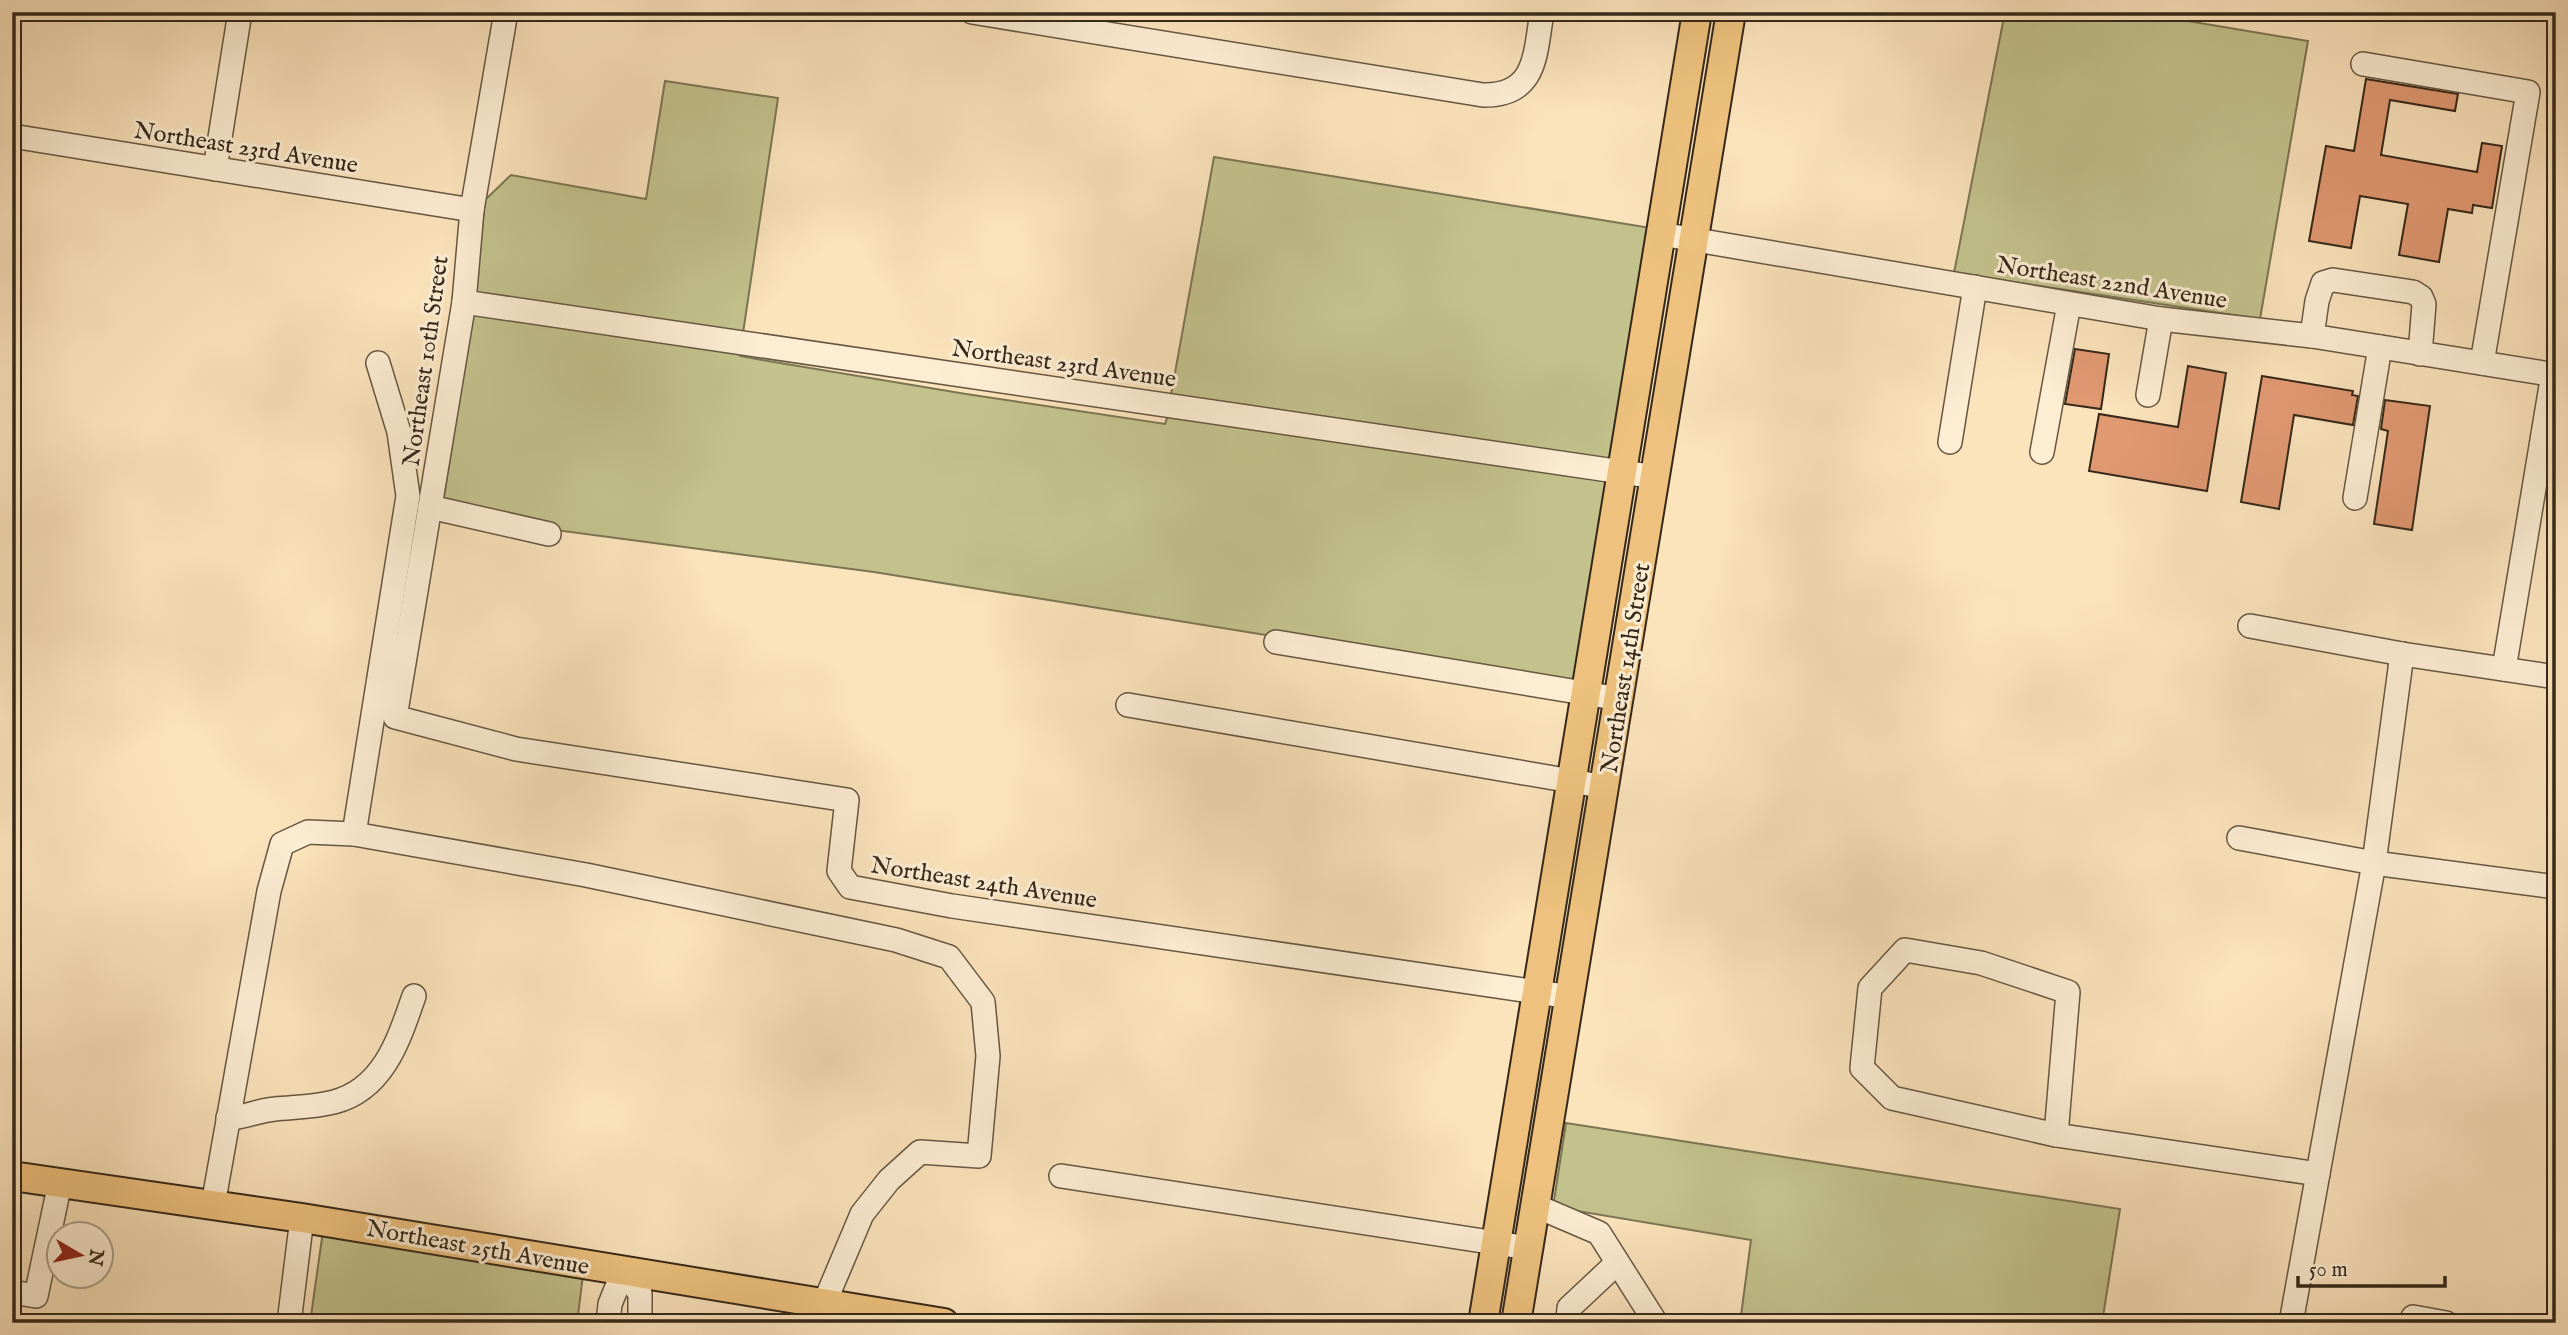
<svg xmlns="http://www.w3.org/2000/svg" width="2568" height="1335" font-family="'IM FELL English',serif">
<rect width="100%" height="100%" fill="#fbe3bc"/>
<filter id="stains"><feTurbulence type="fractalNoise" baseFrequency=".00286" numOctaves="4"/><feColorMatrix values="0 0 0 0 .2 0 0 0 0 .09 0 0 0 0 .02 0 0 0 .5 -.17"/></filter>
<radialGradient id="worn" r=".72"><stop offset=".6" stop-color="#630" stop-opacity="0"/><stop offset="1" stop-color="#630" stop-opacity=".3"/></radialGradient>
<g fill="#c3c28d" stroke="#7c7553" stroke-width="2">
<polygon points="2005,12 2134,12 2308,41 2260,319 1954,273"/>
<polygon points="665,81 778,98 743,333 476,293 485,200 511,175 646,199"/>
<polygon points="1214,157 1651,228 1613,460 1171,395"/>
<polygon points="473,313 740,352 740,356 762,360 966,394 1165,424 1168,415 1609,480 1576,685 874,572 441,515"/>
<polygon points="1566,1123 2120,1209 2102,1323 1740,1323 1751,1240 1553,1207"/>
<polygon points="323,1231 583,1275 577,1323 310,1323"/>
</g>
<g fill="#e19972" stroke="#352819" stroke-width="2">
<polygon points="2366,79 2458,94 2455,111 2390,100 2381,155 2477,172 2482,143 2502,146 2492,208 2473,205 2472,213 2448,209 2439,262 2399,255 2408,204 2360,196 2351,248 2309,241 2326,146 2354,151"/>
<polygon points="2075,349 2109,354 2101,409 2065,404"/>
<polygon points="2188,366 2226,373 2207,491 2089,471 2099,414 2178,427"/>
<polygon points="2262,376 2353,391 2352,395 2358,396 2353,425 2294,415 2279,509 2241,502"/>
<polygon points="2385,400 2430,406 2412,530 2374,524 2388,431 2381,429"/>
</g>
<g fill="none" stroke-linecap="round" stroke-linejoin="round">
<defs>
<g id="minor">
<polyline points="506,12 472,210 464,302 395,717 516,749 847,800 839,871 850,887 952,906 1571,997"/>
<path d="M972,12l511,83c54,1 52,-41 59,-83"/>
<polyline points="2363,64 2528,92 2482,363"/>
<polyline points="12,136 472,210"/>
<polyline points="215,169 240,12"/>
<polyline points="1661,234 2161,319 2312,336 2556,375"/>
<polyline points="464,302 1656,477"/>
<polyline points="2312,336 2317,301 2323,283 2333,280 2413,292 2421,297 2424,304 2420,354"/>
<polyline points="378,363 399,432 408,496 354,834 586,875 896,940 949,957 983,1002 988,1056 979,1156 920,1152 889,1180 862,1214 824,1304"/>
<polyline points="2148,395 2161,319"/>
<polyline points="1950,442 1975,287"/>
<polyline points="2042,452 2069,304"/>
<polyline points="2355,498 2380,347"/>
<polyline points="430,507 549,534"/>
<polyline points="2250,626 2402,654 2556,677"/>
<polyline points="1276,642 1620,699"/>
<polyline points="2504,669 2553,374"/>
<polyline points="1128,705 1606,787"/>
<polyline points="2239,838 2374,863 2556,887"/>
<polygon points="1905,950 1981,963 2068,992 2056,1135 1892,1098 1862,1068 1870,988"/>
<path d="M228,1118c16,0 31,-8 47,-9 20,-2 40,-2 59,-7 50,-13 65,-63 80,-106"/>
<polyline points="2056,1135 2318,1174"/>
<polyline points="1061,1176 1529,1248"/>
<polyline points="213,1205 269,891 282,844 308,832 354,834"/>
<polyline points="1536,1206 1599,1233 1656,1323"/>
<polyline points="12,1292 36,1296 60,1183"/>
<polyline points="289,1323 302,1218"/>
<polyline points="608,1323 610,1304 623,1272 640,1293 640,1323"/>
<polyline points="1570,1323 1568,1320 1569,1308 1617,1263"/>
<polyline points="2291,1323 2374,863 2402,654"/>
<polyline points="2412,1323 2413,1317 2446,1323"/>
</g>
<g id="major">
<polyline points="12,1176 302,1218 944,1323"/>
<polyline points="1483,1323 1697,12"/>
<polyline points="1516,1323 1731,12"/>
</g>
</defs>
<use href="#minor" stroke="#665742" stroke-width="26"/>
<use href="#major" stroke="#352819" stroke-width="32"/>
<use href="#minor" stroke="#fcedd3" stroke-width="23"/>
<use href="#major" stroke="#eec27e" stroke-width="28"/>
</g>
<g text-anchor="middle" stroke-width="6" stroke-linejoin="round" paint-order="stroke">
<g font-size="24" fill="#352819" stroke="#fcedd3">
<text transform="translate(246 147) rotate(9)" y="8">Northeast 23rd Avenue</text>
<text transform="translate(2112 282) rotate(9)" y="8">Northeast 22nd Avenue</text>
<text transform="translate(425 361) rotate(-82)" y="8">Northeast 10th Street</text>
<text transform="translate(1064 363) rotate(8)" y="8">Northeast 23rd Avenue</text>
<text transform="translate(1625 668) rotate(-81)" y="8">Northeast 14th Street</text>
<text transform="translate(984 882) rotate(9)" y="8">Northeast 24th Avenue</text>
<text transform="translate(478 1247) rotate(10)" y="8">Northeast 25th Avenue</text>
</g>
</g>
<rect width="2568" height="1335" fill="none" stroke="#fbe3bc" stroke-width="42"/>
<rect x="14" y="14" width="2540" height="1307" fill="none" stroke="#352819" stroke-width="3.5"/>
<rect x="21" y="21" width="2526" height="1293" fill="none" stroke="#352819" stroke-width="2"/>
<g transform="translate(80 1255) rotate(99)"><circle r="33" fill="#fcedd3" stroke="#ac9e89" stroke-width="2"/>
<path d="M0-5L12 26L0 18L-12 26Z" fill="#8f2418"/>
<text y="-10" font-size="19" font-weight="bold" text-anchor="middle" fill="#352819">N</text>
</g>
<path d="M2298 1276v10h147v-10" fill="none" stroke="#352819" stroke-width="3.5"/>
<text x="2309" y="1276" font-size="21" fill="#352819" stroke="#fcedd3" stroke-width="5" paint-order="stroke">50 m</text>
<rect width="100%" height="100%" filter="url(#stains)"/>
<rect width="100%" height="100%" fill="url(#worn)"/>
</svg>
